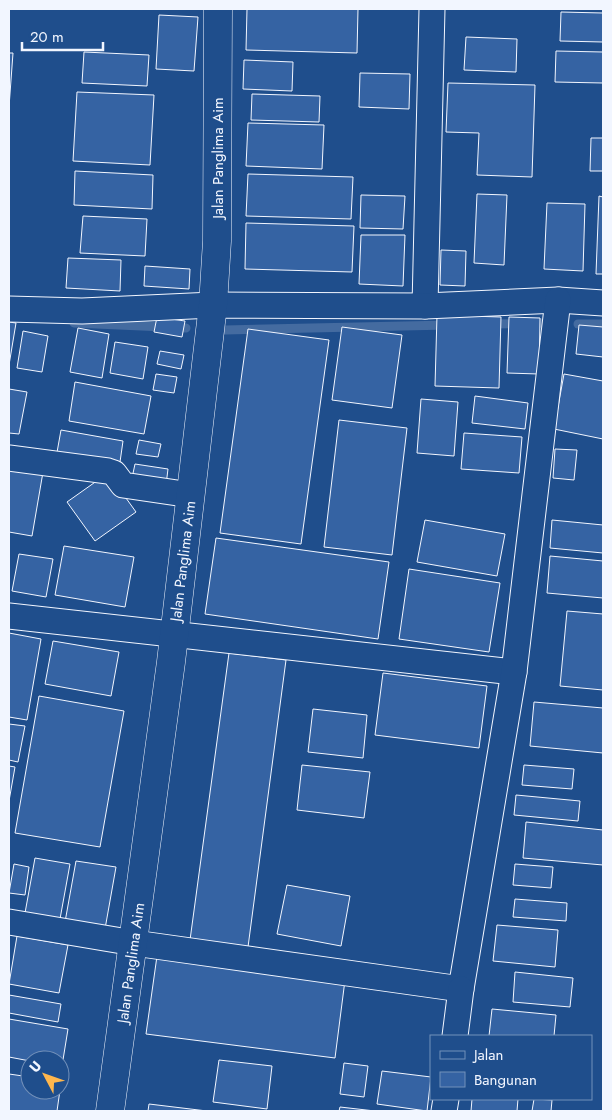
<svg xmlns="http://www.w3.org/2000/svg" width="612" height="1120" font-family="Jost,sans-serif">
<rect width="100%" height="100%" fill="#1f4e8c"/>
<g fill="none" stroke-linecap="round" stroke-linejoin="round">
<g stroke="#446ba0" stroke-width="9">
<polyline points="74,323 186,328"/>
<polyline points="489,324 546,323"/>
<polyline points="578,324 603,324"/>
<polyline points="225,330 449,325"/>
</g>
</g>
<g fill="#3563a3" stroke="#f2f6ff">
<polygon points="247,9 358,9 357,53 246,50"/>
<polygon points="561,12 603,13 603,42 560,41"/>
<polygon points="159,15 198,17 194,71 156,69"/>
<polygon points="466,37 517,39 516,72 464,70"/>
<polygon points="556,51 603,52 603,83 555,82"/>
<polygon points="84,52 149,55 147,86 82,83"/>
<polygon points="9,53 13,53 9,107"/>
<polygon points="244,60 293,62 292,91 243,89"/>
<polygon points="360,73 410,74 409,109 359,107"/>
<polygon points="448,83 535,85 532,177 477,175 479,133 446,132"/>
<polygon points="77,92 154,95 150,165 73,161"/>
<polygon points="252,94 320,96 319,122 251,120"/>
<polygon points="248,123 324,125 322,169 246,166"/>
<polygon points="591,138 603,138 603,171 590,171"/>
<polygon points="75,171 153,175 152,209 74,205"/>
<polygon points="248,174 353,177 351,219 246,216"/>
<polygon points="477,194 507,195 504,265 474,263"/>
<polygon points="361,195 405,196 403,229 360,228"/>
<polygon points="599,196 603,197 603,274 596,274"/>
<polygon points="547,203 585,204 583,271 544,269"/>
<polygon points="83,216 147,219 145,256 80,253"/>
<polygon points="246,223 354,226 352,272 245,269"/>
<polygon points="361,235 405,235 403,286 359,284"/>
<polygon points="441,250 466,251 465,286 440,285"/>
<polygon points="68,258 121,260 120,291 66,288"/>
<polygon points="145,266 190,269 189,289 144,286"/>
<polygon points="437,315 501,317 499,388 435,386"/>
<polygon points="157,317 185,321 182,337 154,332"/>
<polygon points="509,317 540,318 539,374 507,373"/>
<polygon points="9,322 16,323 9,365"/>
<polygon points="579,325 603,327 603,357 576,354"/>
<polygon points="342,327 402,335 392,408 332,400"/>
<polygon points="78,328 109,334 102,378 70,372"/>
<polygon points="248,329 329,340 301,544 220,533"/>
<polygon points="23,331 48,336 42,372 17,368"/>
<polygon points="115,342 148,347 143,379 110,373"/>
<polygon points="160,351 184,355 181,369 157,364"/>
<polygon points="156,374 177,377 174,393 153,390"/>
<polygon points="564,374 603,381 603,439 554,429"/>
<polygon points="75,382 151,396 144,434 69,421"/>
<polygon points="9,389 27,392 19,434 9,433"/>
<polygon points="475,396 528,403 525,429 472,423"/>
<polygon points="421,399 458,402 454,456 417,453"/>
<polygon points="339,420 407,428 392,555 324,547"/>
<polygon points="61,430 123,441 119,469 56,458"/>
<polygon points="464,433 522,437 519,473 461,469"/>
<polygon points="139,440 161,444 158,457 136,454"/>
<polygon points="555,449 577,450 574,480 553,478"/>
<polygon points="135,464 168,469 166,485 132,478"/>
<polygon points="9,465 43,472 32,536 9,532"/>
<polygon points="108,473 136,512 95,541 67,502"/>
<polygon points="425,520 505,534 497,576 417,562"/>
<polygon points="552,520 603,525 603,553 550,548"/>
<polygon points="216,538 389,562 378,639 205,614"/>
<polygon points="64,546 134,557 125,607 55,595"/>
<polygon points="19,554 53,559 46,597 12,591"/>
<polygon points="550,556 603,561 603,598 547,593"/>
<polygon points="409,569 500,583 489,652 399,639"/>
<polygon points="567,611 603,614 603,690 560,686"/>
<polygon points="9,633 41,639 27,720 9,717"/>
<polygon points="53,641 119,652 111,696 45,684"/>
<polygon points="229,653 286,660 248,947 190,940"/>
<polygon points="383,673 487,686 479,748 375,735"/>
<polygon points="39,696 124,711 100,847 15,833"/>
<polygon points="534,702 603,708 603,753 530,746"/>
<polygon points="313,709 367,715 363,758 308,752"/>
<polygon points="9,724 25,726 18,762 9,760"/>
<polygon points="302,765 370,772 364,818 297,810"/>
<polygon points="524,765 574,769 572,789 522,785"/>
<polygon points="9,766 15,767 9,801"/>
<polygon points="516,795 580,801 578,821 514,815"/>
<polygon points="526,822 603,830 603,865 523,858"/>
<polygon points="35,858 70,864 60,919 25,913"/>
<polygon points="76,861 116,867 105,929 65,922"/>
<polygon points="14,864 29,867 25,895 9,893"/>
<polygon points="515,864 553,867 551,888 513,885"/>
<polygon points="287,885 350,896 341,946 277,934"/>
<polygon points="515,899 567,903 566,921 513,917"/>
<polygon points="497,925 558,930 555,967 493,961"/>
<polygon points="17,936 68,945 59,993 9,984"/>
<polygon points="157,956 345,980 335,1058 146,1034"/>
<polygon points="515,972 573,978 570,1007 513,1002"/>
<polygon points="9,995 61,1004 58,1022 9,1013"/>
<polygon points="492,1009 556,1015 554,1036 489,1036"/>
<polygon points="9,1019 68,1029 62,1066 60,1060 30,1061 9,1057"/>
<polygon points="219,1060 272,1066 267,1109 213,1102"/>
<polygon points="344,1063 368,1066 364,1097 340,1094"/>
<polygon points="382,1071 431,1077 427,1111 377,1104"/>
<polygon points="9,1074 30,1077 30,1090 60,1090 57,1111 9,1111"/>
<polygon points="472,1099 518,1099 517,1111 471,1111"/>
<polygon points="534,1099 552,1100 551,1111 532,1111"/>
<polygon points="149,1104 207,1111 148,1111"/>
<polygon points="340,1107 375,1111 339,1111"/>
</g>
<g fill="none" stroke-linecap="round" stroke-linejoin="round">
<defs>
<g id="minor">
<polyline points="425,306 432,9"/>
<polyline points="9,309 82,311 213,305 425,306 558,300 603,303"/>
<polyline points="9,458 108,471 114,473 123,485 191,495"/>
<polyline points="9,616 514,672"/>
<polyline points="9,922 134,943 461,989 514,672 558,300"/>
<polyline points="455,1036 461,989"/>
<polyline points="444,1111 446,1099"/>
</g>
<polyline id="tertiary" points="110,1111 171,662 213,305 217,241 218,9"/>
</defs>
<use href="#minor" stroke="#f2f6ff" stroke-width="27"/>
<use href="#tertiary" stroke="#f2f6ff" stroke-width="29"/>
<use href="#minor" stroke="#1f4e8c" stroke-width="25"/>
<use href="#tertiary" stroke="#1f4e8c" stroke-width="28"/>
</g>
<g text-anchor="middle" stroke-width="4" stroke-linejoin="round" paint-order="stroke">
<g font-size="15" fill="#f2f6ff" stroke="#1f4e8c">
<text transform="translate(218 158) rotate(-90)" y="5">Jalan Panglima Aim</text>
<text transform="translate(183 561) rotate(-83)" y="5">Jalan Panglima Aim</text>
<text transform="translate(131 963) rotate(-82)" y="5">Jalan Panglima Aim</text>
</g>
</g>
<rect width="612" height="1120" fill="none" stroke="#f2f6ff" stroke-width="20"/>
<rect x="430" y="1035" width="162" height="65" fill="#1f4e8c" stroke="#7391ba"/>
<rect x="440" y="1051" width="25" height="8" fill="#1f4e8c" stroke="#7391ba"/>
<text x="474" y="1060" font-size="15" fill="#f2f6ff">Jalan</text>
<rect x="440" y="1072" width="25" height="15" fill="#3563a3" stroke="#7391ba"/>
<text x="474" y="1085" font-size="15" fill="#f2f6ff">Bangunan</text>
<g transform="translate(45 1075) rotate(311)"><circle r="24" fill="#1f4e8c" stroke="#7391ba"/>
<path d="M0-4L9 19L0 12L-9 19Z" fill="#ffb74d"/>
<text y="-8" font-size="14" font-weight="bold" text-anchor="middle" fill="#f2f6ff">U</text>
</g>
<path d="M22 42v8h81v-8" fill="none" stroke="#f2f6ff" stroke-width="2.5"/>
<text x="30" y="42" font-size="15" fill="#f2f6ff" stroke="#1f4e8c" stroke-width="4" paint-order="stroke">20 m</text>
</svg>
